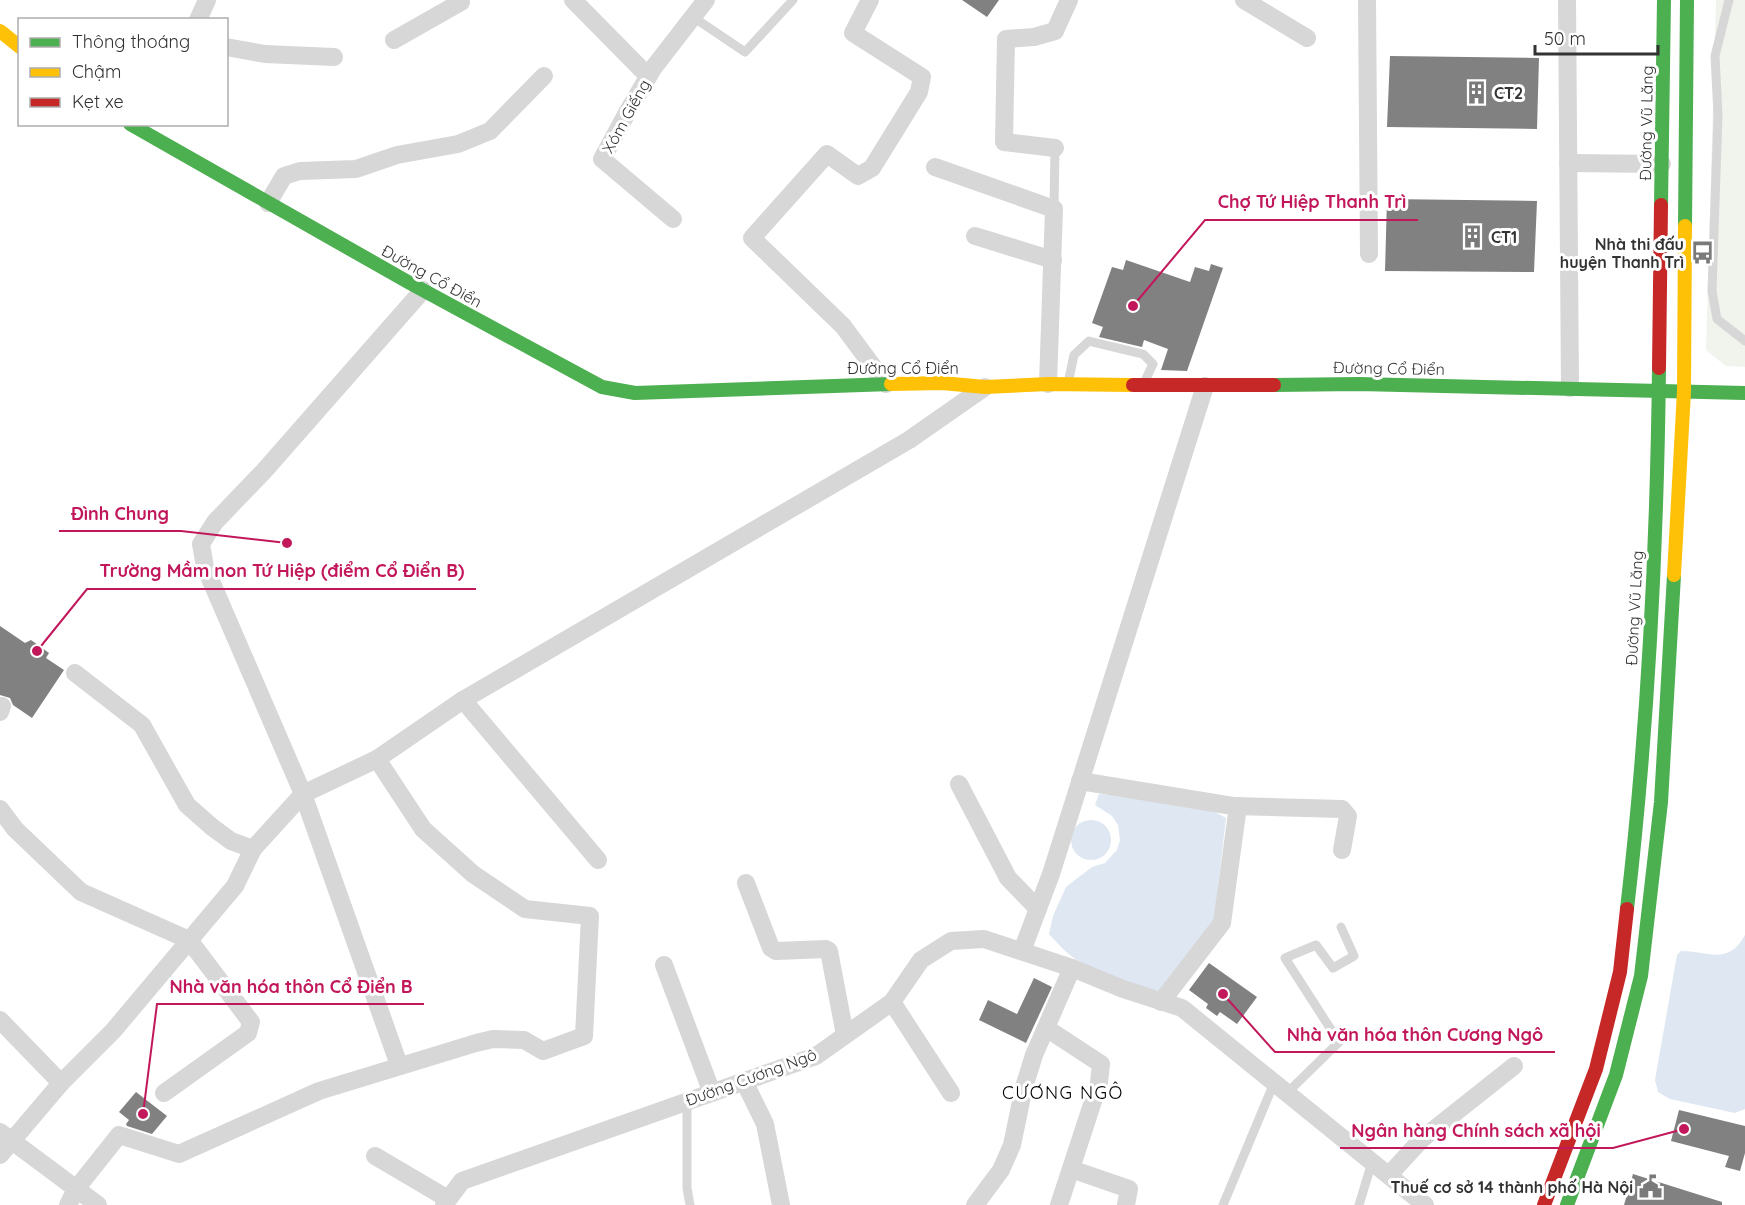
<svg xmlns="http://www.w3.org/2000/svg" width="1745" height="1205" font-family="Quicksand,sans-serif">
<rect width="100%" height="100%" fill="#fff"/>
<polygon fill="#f0f4ed" points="1716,0 1745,0 1745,367 1726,366 1706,350"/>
<g fill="#dee7f2">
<path d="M1099,794c40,4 93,3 127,24l-13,112 -54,61c-25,-5 -70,-20 -89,-36 -8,-6 -14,-14 -21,-21l4,-18 13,-29 26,-20 13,-4 12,-13 3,-10 -2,-15 -6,-9 -17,-11z"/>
<circle cx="1091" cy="840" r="20"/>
<path d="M1745,935v174l-10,4 -65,-14 -12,-7 -3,-12 22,-125 4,-4c28,0 47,15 64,-16z"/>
</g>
<g fill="#818181">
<polygon points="962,0 999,0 987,17"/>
<polygon points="1390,56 1539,58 1537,129 1387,127"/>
<polygon points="1387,199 1537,201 1534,272 1385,271"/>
<polygon points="1126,260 1190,282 1195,267 1209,271 1211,264 1223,268 1187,371 1161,370 1168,349 1144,340 1142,347 1099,337 1103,327 1092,323 1112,267 1123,270"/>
<polygon points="0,626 25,643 31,640 49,653 46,658 64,670 32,718 13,705 10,698 0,695"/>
<polygon points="1209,963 1257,997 1237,1024 1220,1012 1217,1016 1206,1008 1208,1004 1189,990"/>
<polygon points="1034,978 1052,987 1026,1043 979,1020 988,1000 1017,1014"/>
<polygon points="136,1092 167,1116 152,1134 127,1126 126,1124 129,1120 119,1112"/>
<polygon points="1679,1110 1745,1126 1745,1153 1740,1171 1725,1167 1729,1156 1671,1141"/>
<polygon points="1633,1174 1722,1202 1722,1205 1624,1205"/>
</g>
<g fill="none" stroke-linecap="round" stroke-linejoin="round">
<g stroke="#d7d7d7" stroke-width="9">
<polyline points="1729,0 1715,56 1718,115 1712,291 1717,319 1745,341"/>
<polyline points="693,17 745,52 793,0"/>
<polyline points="1054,209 1055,148"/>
<polyline points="1068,383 1074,355 1089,341 1143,354 1153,364 1144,383"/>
<polyline points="1287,1093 1339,1042 1285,958 1316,945 1333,968 1354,956 1341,927"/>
<polyline points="687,1101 687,1188 690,1205"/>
<polyline points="1223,1205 1274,1083"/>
<polyline points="1359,1205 1372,1162"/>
</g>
<g stroke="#d7d7d7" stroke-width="18">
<polyline points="573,0 648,76"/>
<polyline points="870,0 853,33 922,77 919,92 872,168 858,176 827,154 752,238 843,326 886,384"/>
<polyline points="1244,0 1307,38"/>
<polyline points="1367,0 1369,254"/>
<polyline points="1567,0 1570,388"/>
<polyline points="198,20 207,0"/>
<polyline points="394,40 461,2 459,0"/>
<polyline points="226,47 265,54 334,57"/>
<polyline points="1055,148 1004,142 1006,39 1034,37 1055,31 1069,0"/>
<polyline points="1568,163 1662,164"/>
<polyline points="935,167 1054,209 1048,384"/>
<polyline points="268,203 284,176 300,171 356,169 397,155 458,144 490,131 544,76"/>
<polyline points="673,219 602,159 628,111 654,67 706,0"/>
<polyline points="975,236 1053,260"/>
<polyline points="75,673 142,725 187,805 212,827 231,841 253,849"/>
<polyline points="463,700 598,860"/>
<polyline points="0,712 2,706"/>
<polyline points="1080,781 1233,806 1342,809 1348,816 1342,850"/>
<polyline points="959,784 1008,878 1038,909"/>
<polyline points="0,809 15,829 81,892 189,940 251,1022 248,1033 164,1093"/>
<polyline points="746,883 771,948 776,951 826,949 829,951 845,1035"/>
<polyline points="1022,951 1051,874 1205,386"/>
<polyline points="664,965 712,1093"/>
<polyline points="892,1002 951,1093"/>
<polyline points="1161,1002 1222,923 1238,806"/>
<polyline points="0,1020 61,1083"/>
<polyline points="1046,1028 1101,1064 1099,1083 1059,1205"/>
<polyline points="399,1065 303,794 205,567 201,544 215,522 264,471 423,290"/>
<polyline points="744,1081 765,1124 781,1205"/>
<polyline points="0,1132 98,1205"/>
<polyline points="0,1155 61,1083 113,1031 235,886 253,849 303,794 377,759 463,700 909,440 985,387"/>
<polyline points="375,1156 448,1199"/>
<polyline points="1071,1169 1129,1189 1126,1205"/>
<polyline points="1389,1175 1422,1139 1514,1066"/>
<polyline points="68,1205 76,1189 119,1135 179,1154 319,1091 476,1043 493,1039 524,1040 543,1051 584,1036 590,916 525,909 473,874 423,829 377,759"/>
<polyline points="444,1205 462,1181 816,1056 892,1002 921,960 951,941 984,939 1072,968 1123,989 1182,1008 1425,1205"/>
<polyline points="975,1205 1001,1170 1012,1145 1024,1087 1034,1055 1072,968"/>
</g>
<g stroke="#4caf50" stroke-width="14">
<polyline points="130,124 408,282 602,387 635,393 891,384"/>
<polyline points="1661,205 1664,0"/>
<polyline points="1685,226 1687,0"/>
<polyline points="1274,385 1359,384 1745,393"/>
<path d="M1627,909c21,-179 30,-360 32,-541"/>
<polyline points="1567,1205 1616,1075 1641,976 1661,802 1674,575"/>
</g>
<g stroke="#ffc107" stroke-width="14">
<polyline points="0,31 20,47"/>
<polyline points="891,384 942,383 985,387 1048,384 1133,385"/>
<polyline points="1674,575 1684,391 1685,226"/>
</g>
<g stroke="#c62828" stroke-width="14">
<polyline points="1659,368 1661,205"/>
<polyline points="1133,385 1274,385"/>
<polyline points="1544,1205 1596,1069 1620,972 1627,909"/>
</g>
</g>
<defs>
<symbol id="building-bare" viewBox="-9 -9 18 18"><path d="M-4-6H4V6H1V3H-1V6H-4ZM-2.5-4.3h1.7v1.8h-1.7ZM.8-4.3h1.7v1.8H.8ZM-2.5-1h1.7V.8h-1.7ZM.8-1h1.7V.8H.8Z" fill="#7a7a7a" stroke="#fff" stroke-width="2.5" paint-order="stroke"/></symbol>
<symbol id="bus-bare" viewBox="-9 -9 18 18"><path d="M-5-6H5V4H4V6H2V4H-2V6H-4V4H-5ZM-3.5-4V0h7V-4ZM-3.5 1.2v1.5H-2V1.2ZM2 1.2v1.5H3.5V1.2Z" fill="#7a7a7a" stroke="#fff" stroke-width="2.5" paint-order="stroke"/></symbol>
<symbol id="civic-bare" viewBox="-9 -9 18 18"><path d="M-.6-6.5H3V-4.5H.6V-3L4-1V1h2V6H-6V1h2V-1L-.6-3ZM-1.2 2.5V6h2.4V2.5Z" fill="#7a7a7a" stroke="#fff" stroke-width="2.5" paint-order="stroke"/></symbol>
</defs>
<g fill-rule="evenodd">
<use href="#building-bare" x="1460" y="76" width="33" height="33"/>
<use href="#building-bare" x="1456" y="220" width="33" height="33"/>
<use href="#bus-bare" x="1686" y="236" width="33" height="33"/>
<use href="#civic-bare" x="1634" y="1170" width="33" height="33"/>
</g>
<g text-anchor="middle" stroke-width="6" stroke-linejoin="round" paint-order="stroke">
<g font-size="16" font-weight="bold" fill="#333" stroke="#fff" text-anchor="start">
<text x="1494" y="99">CT2</text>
<text x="1491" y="243">CT1</text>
<text x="1684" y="250" text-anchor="end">Nhà thi đấu<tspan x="1684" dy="18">huyện Thanh Trì</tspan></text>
<text x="1633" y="1193" text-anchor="end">Thuế cơ sở 14 thành phố Hà Nội</text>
</g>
<g font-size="16" fill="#333" stroke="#fff">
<text transform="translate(626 116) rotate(-61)" y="6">Xóm Giếng</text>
<text transform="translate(1646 123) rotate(-89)" y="6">Đường Vũ Lăng</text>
<text transform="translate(432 276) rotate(29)" y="6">Đường Cổ Điển</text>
<text x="903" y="374">Đường Cổ Điển</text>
<text transform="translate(1389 368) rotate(1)" y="6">Đường Cổ Điển</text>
<text transform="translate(1634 608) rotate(-87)" y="6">Đường Vũ Lăng</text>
<text transform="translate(751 1077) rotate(-20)" y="6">Đường Cương Ngô</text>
</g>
<g font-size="18" letter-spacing="1.5" fill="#000" stroke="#fff">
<text x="1063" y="1099">CƯƠNG NGÔ</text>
</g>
</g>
<path fill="none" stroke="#c2185b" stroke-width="2" d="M1133 306L1205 220H1418M287 543L181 531H59M37 651L87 589H476M143 1114L157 1004H424M1223 994L1275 1052H1555M1684 1129L1613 1148H1340"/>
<g fill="#c2185b" stroke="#fff" stroke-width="2">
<circle cx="1133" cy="306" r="6"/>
<circle cx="287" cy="543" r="6"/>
<circle cx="37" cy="651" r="6"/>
<circle cx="143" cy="1114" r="6"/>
<circle cx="1223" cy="994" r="6"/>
<circle cx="1684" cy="1129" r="6"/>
</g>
<g font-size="18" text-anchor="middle" font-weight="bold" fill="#c2185b" stroke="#fff" stroke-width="6" stroke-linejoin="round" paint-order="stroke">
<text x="1312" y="208">Chợ Tứ Hiệp Thanh Trì</text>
<text x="120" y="520">Đình Chung</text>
<text x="282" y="577">Trường Mầm non Tứ Hiệp (điểm Cổ Điển B)</text>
<text x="291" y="993">Nhà văn hóa thôn Cổ Điển B</text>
<text x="1415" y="1041">Nhà văn hóa thôn Cương Ngô</text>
<text x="1476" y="1137">Ngân hàng Chính sách xã hội</text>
</g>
<rect x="18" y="18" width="210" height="108" fill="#ffffff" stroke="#adadad" stroke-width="1.5"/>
<rect x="30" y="38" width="30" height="9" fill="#4caf50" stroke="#adadad" stroke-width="1.5"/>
<text x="72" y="48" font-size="18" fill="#333333">Thông thoáng</text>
<rect x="30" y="68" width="30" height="9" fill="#ffc107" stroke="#adadad" stroke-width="1.5"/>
<text x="72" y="78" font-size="18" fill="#333333">Chậm</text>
<rect x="30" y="98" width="30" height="9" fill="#c62828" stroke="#adadad" stroke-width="1.5"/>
<text x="72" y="108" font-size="18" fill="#333333">Kẹt xe</text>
<path d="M1535 45v9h123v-9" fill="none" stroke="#333333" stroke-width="3"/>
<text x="1544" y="45" font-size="18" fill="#333333" stroke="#ffffff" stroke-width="4.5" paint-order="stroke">50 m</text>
</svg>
